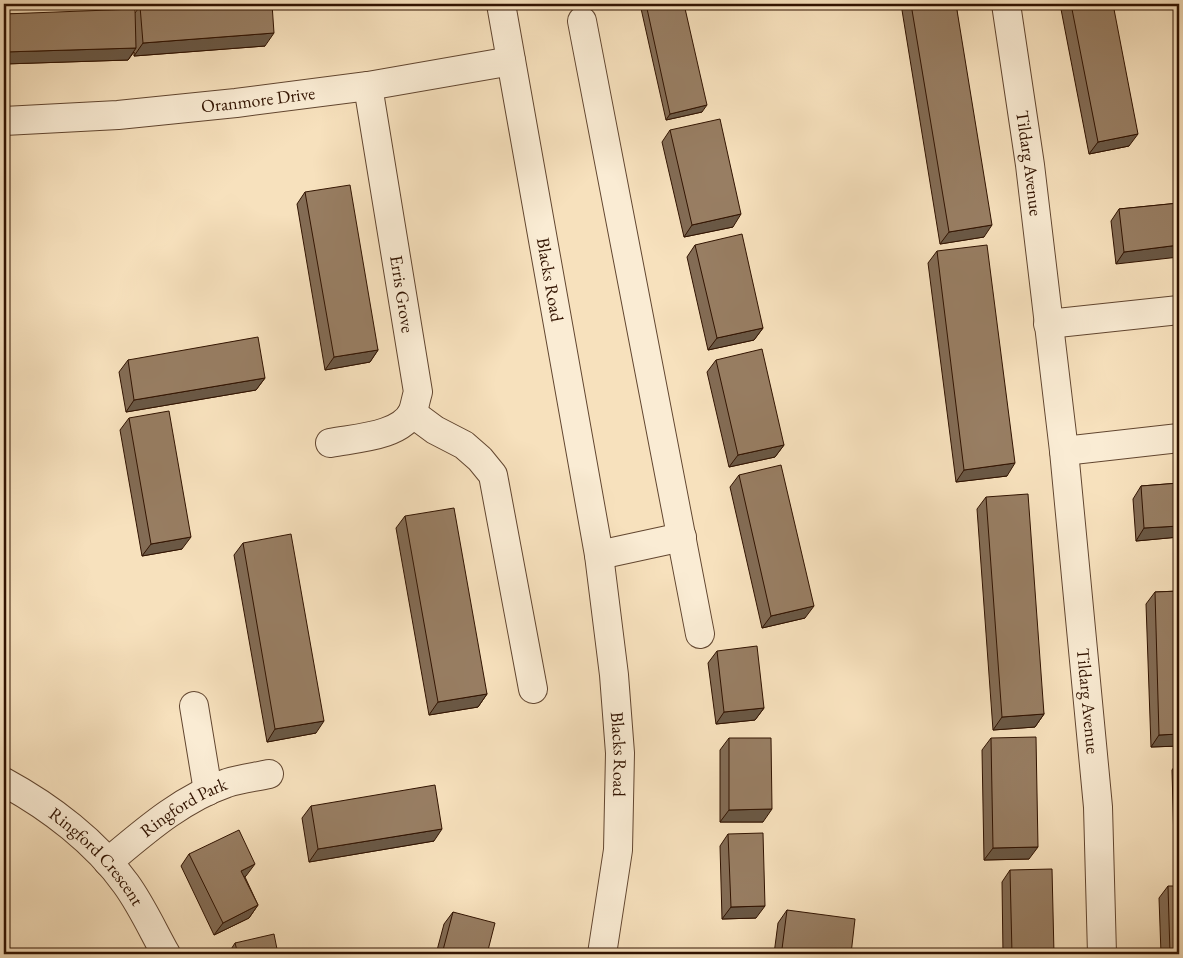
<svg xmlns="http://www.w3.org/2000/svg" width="1183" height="958" font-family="'EB Garamond',serif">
<rect width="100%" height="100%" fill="#f7e1bd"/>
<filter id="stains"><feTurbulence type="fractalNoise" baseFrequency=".004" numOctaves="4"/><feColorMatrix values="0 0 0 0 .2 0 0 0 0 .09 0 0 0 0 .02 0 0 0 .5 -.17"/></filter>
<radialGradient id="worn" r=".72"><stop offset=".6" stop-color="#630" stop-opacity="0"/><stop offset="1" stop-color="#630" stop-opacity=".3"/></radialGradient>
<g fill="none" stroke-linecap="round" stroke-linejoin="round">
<defs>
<g id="street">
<path id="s1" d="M501,4l98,551 15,120 6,78 -2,97 -16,104"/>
<path id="s2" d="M1006,4l24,161 34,286 34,356 4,147"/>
<polyline points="582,21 700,634"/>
<path id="s3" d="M4,121l114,-6 118,-12 132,-17 143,-25"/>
<polyline points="1048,324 1179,310"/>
<polyline points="412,413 435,430 464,445 480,459 493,475 533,689"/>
<path d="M330,443c24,-5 71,-6 83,-32 2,-6 3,-13 5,-19l-50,-306"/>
<polyline points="1064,451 1179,438"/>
<polyline points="599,555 682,537"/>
<polyline points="194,706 208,791"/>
<path id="s4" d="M4,782c46,25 92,60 122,102 16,22 27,47 40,70"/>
<path id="s5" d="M108,862c37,-31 73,-63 119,-79 13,-4 28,-6 42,-9"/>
</g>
</defs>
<use href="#street" stroke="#624630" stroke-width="30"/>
<use href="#street" stroke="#faecd4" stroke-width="28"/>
</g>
<g fill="#836c55" stroke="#311301">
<polygon points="640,4 684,4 702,112 666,120"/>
<polygon points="901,4 956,4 984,237 940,244"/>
<polygon points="1060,4 1113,4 1129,146 1089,154"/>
<polygon points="140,6 265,46 134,56 134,52 128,60 4,64 4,14 135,13"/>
<polygon points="670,130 733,227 684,237 662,142"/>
<polygon points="305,192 378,350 370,362 325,370 297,204"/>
<polygon points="1179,203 1116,264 1111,221 1119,209"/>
<polygon points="695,245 763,328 754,340 708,350 687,257"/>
<polygon points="937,251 1007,476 956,482 928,263"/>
<polygon points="128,360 265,378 256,390 126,412 119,372"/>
<polygon points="716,360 784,445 775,457 729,467 707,372"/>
<polygon points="129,418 182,549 142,556 120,430"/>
<polygon points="739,475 805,618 762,628 730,487"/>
<polygon points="1179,483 1179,537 1136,541 1133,499 1141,486"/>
<polygon points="986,497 1044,714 1035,727 993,730 977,509"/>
<polygon points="405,516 487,694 478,707 429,715 396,528"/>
<polygon points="243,543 316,733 267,742 234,555"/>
<polygon points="1179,591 1179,746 1151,747 1146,604 1155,592"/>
<polygon points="717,651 764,708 755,720 716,724 708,663"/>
<polygon points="729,738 763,822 720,822 720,750"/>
<polygon points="991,738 1029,859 984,860 982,750"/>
<polygon points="1179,760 1179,880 1175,880 1172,770"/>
<polygon points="311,806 434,841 309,862 302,818"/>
<polygon points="728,834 756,918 722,919 720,846"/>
<polygon points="189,854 246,876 245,877 258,905 249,918 214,935 181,866"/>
<polygon points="1010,870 1054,954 1003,954 1002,882"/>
<polygon points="1168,886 1179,954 1161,954 1159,898"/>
<polygon points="787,910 851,954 774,954 778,923"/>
<polygon points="453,912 487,954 436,954 444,924"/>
<polygon points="235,943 278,954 228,954"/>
</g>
<g fill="#6a5845" stroke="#311301">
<polygon points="274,33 265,46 134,56 143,43"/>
<polygon points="136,48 128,60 4,64 4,52"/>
<polygon points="707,105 702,112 666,120 670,114"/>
<polygon points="1138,134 1129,146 1089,154 1098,142"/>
<polygon points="741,214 733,227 684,237 692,225"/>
<polygon points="992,225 984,237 940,244 949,232"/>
<polygon points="1179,245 1179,257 1116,264 1124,252"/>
<polygon points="763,328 754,340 708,350 717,338"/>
<polygon points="378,350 370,362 325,370 334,357"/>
<polygon points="265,378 256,390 126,412 134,400"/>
<polygon points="784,445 775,457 729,467 738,455"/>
<polygon points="1015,463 1007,476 956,482 964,470"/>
<polygon points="1179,526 1179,537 1136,541 1144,528"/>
<polygon points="191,537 182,549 142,556 151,544"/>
<polygon points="814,606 805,618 762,628 771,616"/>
<polygon points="487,694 478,707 429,715 438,702"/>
<polygon points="764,708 755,720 716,724 724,712"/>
<polygon points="1044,714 1035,727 993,730 1002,717"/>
<polygon points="324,721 316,733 267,742 275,729"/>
<polygon points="1179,734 1179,746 1151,747 1159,735"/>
<polygon points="772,809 763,822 720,822 729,810"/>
<polygon points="442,829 434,841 309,862 318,849"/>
<polygon points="1038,847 1029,859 984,860 993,848"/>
<polygon points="255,864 246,876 233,883 241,871"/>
<polygon points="1179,873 1179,880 1175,880"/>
<polygon points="258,905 249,918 214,935 223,923"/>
<polygon points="765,906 756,918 722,919 731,907"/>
<polygon points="782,949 823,954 779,954"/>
</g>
<g fill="#987e63" stroke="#311301">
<polygon points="172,4 272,4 274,33 143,43 140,6"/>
<polygon points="646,4 684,4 707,105 670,114"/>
<polygon points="911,4 956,4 992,225 949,232"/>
<polygon points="1071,4 1113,4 1138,134 1098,142"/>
<polygon points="135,9 136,48 4,52 4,14"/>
<polygon points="720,119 741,214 692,225 670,130"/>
<polygon points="350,185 378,350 334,357 305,192"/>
<polygon points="1179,203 1179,245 1124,252 1119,209"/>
<polygon points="742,234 763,328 717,338 695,245"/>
<polygon points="987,245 1015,463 964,470 937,251"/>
<polygon points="258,337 265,378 134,400 128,360"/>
<polygon points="762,349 784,445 738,455 716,360"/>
<polygon points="169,411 191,537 151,544 129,418"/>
<polygon points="781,465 814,606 771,616 739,475"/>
<polygon points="1179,483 1179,526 1144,528 1141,486"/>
<polygon points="1028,494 1044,714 1002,717 986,497"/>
<polygon points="454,508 487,694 438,702 405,516"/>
<polygon points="291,534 324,721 275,729 243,543"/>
<polygon points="1179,591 1179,734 1159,735 1155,592"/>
<polygon points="757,646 764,708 724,712 717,651"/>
<polygon points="1036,737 1038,847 993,848 991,738"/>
<polygon points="729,738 771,738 772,809 729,810"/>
<polygon points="435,785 442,829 318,849 311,806"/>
<polygon points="239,830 255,864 241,871 258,905 223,923 189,854"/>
<polygon points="763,833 765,906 731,907 728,834"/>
<polygon points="1052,869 1054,954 1012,954 1010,870"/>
<polygon points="1168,886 1179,886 1179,954 1170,954"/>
<polygon points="787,910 855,919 851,954 823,954 782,949"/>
<polygon points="453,912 495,923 487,954 442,954"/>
<polygon points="274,934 278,954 238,954 235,943"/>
</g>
<g text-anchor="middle" stroke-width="4" stroke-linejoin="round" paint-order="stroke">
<g font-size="18" fill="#311301" stroke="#faecd4">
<text dy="6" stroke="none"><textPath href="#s3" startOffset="255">Oranmore Drive</textPath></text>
<text dy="6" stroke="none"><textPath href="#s2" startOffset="161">Tildarg Avenue</textPath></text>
<text dy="6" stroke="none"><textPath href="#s1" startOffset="280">Blacks Road</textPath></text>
<text transform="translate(402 294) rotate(81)" y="6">Erris Grove</text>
<text dy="6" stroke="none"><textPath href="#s2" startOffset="702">Tildarg Avenue</textPath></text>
<text dy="6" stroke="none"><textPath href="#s1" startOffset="760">Blacks Road</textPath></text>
<text dy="6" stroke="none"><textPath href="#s5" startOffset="94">Ringford Park</textPath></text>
<text dy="6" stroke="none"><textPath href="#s4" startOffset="120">Ringford Crescent</textPath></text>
</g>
</g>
<rect width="1183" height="958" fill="none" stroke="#f7e1bd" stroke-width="20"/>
<rect x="5" y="5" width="1173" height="948" fill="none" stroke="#311301" stroke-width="2.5"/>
<rect x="10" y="10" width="1163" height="938" fill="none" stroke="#311301"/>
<rect width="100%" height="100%" filter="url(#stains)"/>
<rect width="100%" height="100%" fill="url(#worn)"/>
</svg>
